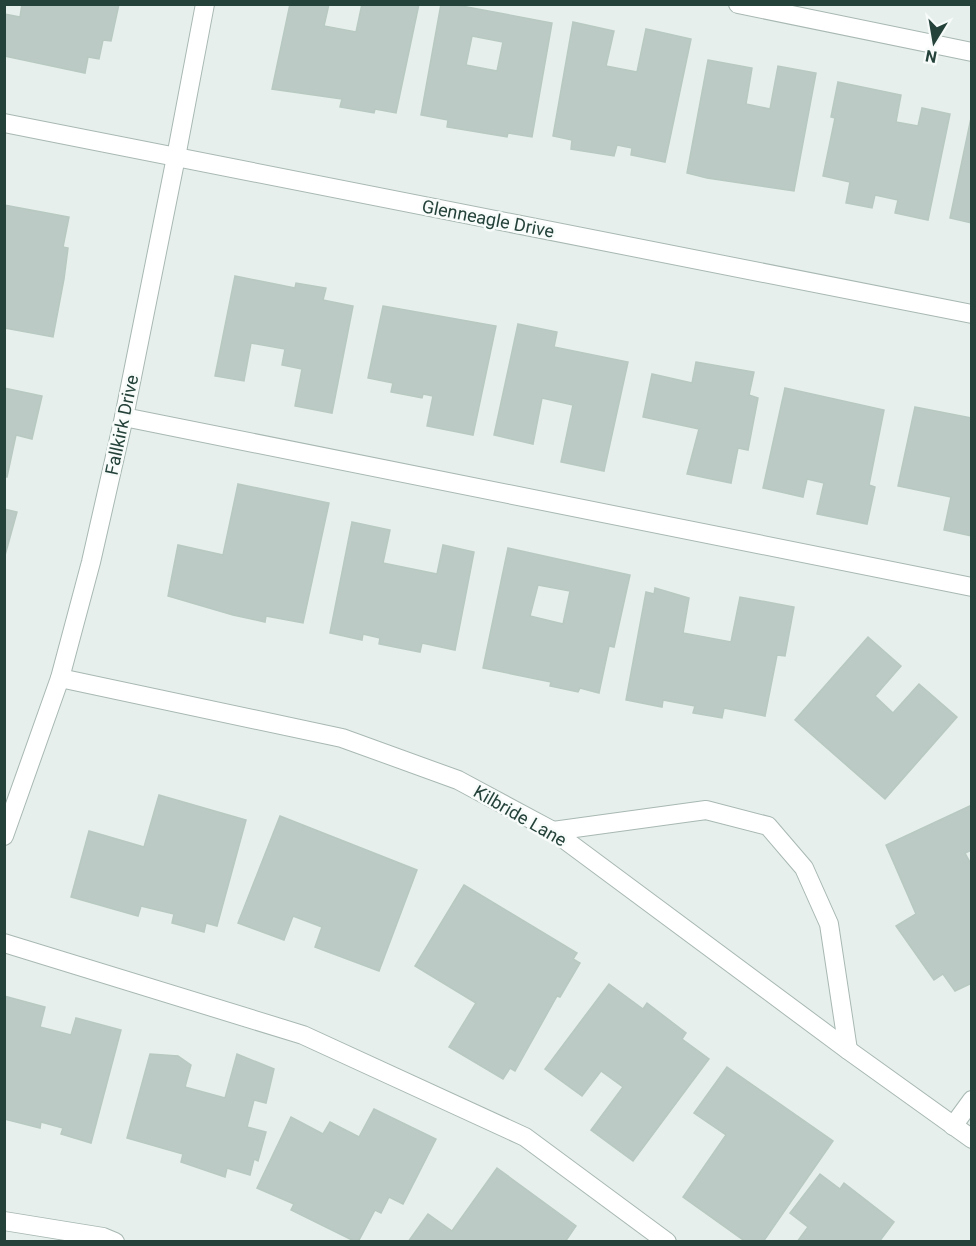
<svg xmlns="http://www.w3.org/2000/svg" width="976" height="1246" font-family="Roboto,sans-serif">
<rect width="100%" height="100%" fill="#e6efeb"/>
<g fill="#bbcac4" stroke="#b8c9c2" stroke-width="1.5" fill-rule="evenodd">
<polygon points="22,4 119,4 111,41 103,40 99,59 88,57 85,73 4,56 4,14 20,17"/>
<polygon points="290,4 329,4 324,26 356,32 362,4 419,4 396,113 375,109 374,113 340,107 342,99 272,89"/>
<path d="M441,4h10l101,19 -20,114 -24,-4 -1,4 -60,-10 1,-7 -27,-5zM472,36l31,6 -6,29 -31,-6z"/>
<polygon points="573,22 614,31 606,66 637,72 646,29 691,39 665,162 631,155 632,148 617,145 614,156 571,149 572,140 553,136"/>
<polygon points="708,60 752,68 746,104 770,109 778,66 816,73 794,191 707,178 687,173"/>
<polygon points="838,82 901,95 896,122 918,126 922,108 950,114 928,220 895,213 898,200 875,195 872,208 846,203 850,182 823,176 835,118 831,117"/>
<polygon points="971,118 972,118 972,223 950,218"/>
<polygon points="4,205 69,217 63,247 68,248 64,279 53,337 4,328"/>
<polygon points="235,276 295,288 296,283 326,288 323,300 353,306 332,413 295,406 302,369 282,365 285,349 251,343 244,381 215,376"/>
<polygon points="383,306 496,326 473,435 427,426 433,396 423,394 422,398 391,392 393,383 368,378"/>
<polygon points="518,324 557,332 554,347 628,362 604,471 561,462 573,405 542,398 533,444 494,435"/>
<polygon points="696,362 754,372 749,395 758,398 748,450 738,448 731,483 687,474 699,429 643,417 652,374 692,383"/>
<polygon points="4,388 42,396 32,439 16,435 7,477 4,477"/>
<polygon points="785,388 884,410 869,485 875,487 867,524 817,514 824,483 807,479 803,497 763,488"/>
<polygon points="915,407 972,418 972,536 944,530 951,497 898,486"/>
<polygon points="238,484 329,503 303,623 266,616 265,622 233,615 168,596 178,545 223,555"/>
<polygon points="4,509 17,512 4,559"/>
<polygon points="352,522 390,530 383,563 437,574 443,545 474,552 455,650 422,643 420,652 379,644 380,638 363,634 362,640 330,633"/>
<path d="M508,548l122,27 -16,72 -5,-1 -10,47 -19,-5 -2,4 -28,-6 1,-4 -68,-14zM538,585l32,6 -7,33 -33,-8z"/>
<polygon points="655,588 689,598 683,633 731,642 740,597 794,607 785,656 777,655 765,716 724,708 722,718 693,713 695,706 663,700 662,707 626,700 646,592 654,594"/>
<polygon points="868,637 901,666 875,696 893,713 919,684 957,717 885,799 795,720"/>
<polygon points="159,795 246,820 217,926 206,923 204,932 172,923 174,914 141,906 138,916 71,897 89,831 144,847"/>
<polygon points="972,805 972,850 965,853 972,866 972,983 955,991 943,974 934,980 896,926 916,914 886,845"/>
<polygon points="280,816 417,870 379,971 315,947 322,927 293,916 284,940 238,923"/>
<polygon points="464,885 577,953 573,959 580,963 560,997 557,996 515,1071 510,1068 503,1079 449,1047 476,1003 415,966"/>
<polygon points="609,984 643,1009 647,1003 686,1033 682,1039 709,1059 633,1161 591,1130 623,1087 601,1071 582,1096 545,1069"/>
<polygon points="4,996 45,1007 40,1027 71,1035 76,1018 121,1030 91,1143 61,1134 63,1128 41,1122 40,1128 4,1119"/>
<polygon points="150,1054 178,1056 191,1065 185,1087 225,1098 237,1054 274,1069 266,1103 254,1100 247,1127 266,1132 258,1161 254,1159 250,1175 227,1168 225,1177 181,1162 183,1154 127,1138"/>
<polygon points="727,1067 833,1141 763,1242 746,1242 683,1197 726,1135 694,1113"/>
<polygon points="374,1109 436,1139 403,1204 389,1197 381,1213 375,1210 358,1242 356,1242 291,1210 294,1204 257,1188 291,1117 323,1134 330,1122 359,1137"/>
<polygon points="497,1168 576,1226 565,1242 408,1242 428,1214 452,1231"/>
<polygon points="820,1174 840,1189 844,1183 894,1222 879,1242 797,1242 808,1227 790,1213"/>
</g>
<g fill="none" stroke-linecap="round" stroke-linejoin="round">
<defs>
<g id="lane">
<polyline points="738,4 972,52"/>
<polyline points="124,417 972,587"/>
<polyline points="553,831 706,810 768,826 804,868 829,924 848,1050"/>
<polyline points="4,943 303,1035 525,1137 667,1242"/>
<polyline points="953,1126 972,1100"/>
</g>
<g id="street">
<polyline points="4,123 972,314"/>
<polyline points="60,678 342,738 458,780 553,831 848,1050 972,1139"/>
<polyline points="4,836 60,678 91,562 124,417 176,157 205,4"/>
<polyline points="4,1221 103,1237 115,1242"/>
</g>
</defs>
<use href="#lane" stroke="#a8b8b2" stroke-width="20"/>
<use href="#street" stroke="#a8b8b2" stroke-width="20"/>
<use href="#lane" stroke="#fff" stroke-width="18"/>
<use href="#street" stroke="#fff" stroke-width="18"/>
</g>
<g text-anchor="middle" stroke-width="5" stroke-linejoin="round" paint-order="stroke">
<g font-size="18" fill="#24423a" stroke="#f7fbf9">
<text transform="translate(488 219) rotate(11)" y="6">Glenneagle Drive</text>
<text transform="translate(122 425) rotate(-78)" y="6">Fallkirk Drive</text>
<text transform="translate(520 816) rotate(30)" y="6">Kilbride Lane</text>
</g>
</g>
<rect width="976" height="1246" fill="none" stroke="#24423a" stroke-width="12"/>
<g transform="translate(934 42) rotate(191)" stroke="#f7fbf9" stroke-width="4.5" paint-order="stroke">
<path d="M0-4.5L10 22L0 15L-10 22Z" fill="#24423a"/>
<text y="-9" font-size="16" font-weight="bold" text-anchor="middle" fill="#24423a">N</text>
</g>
</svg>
